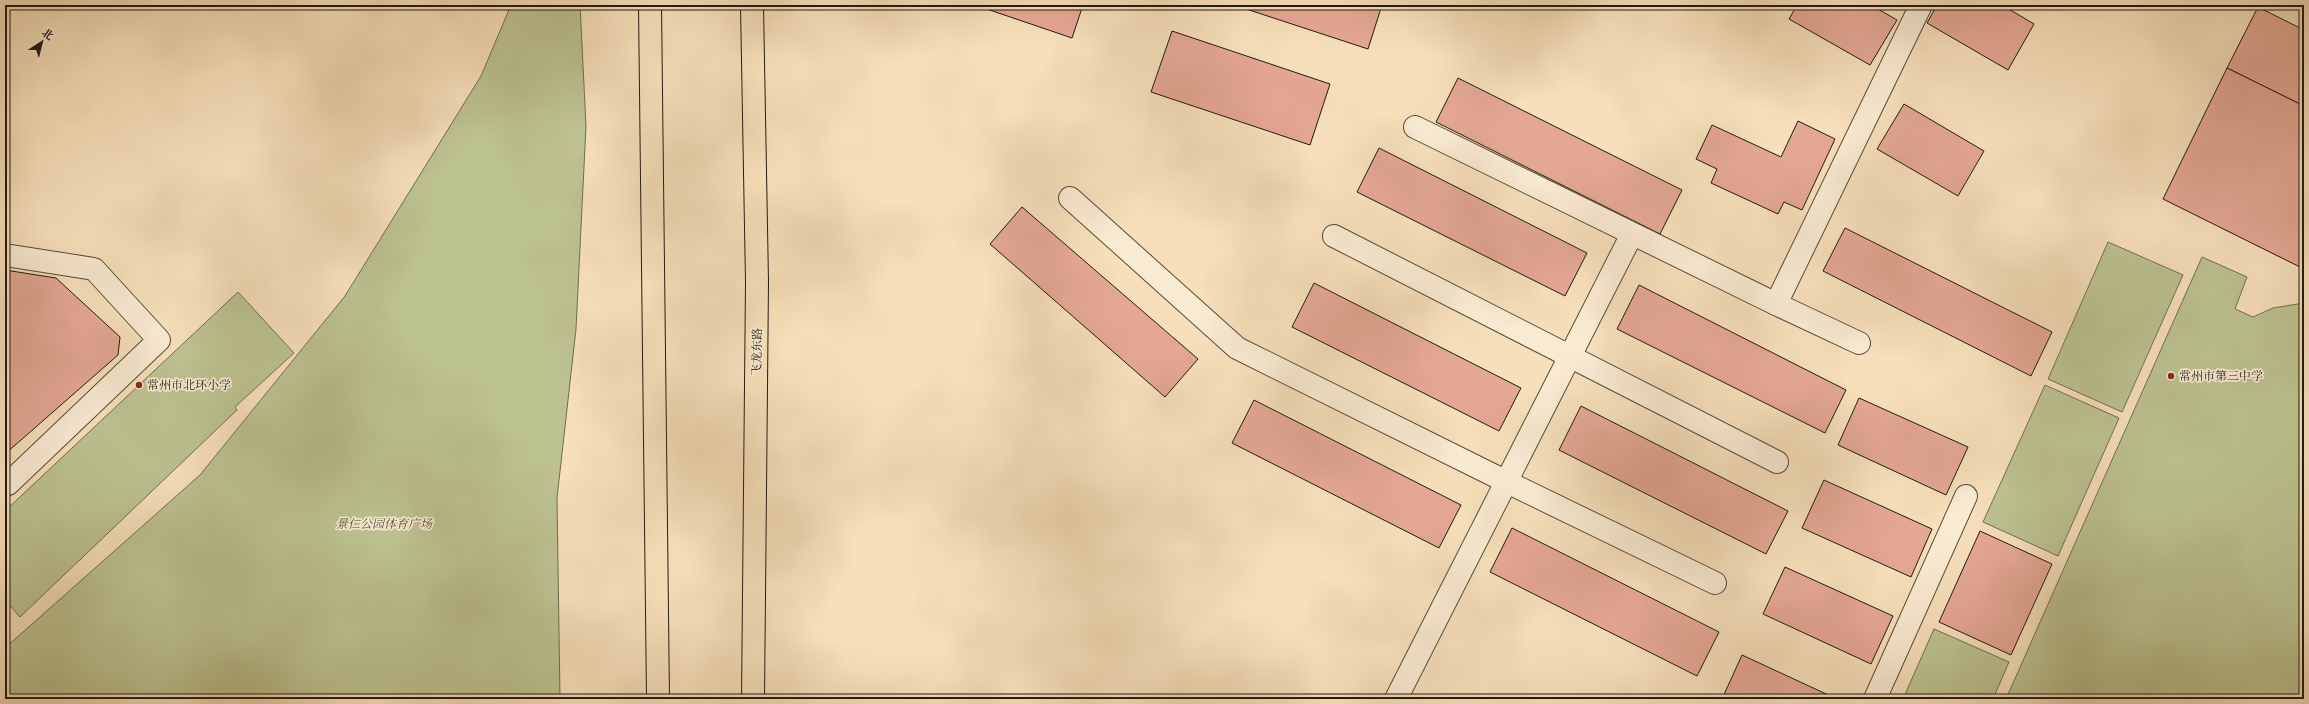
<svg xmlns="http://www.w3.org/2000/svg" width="2309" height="704" font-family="'IM FELL Great Primer','Noto Serif SC',serif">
<rect width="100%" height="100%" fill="#f6dfba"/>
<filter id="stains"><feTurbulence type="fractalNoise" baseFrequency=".005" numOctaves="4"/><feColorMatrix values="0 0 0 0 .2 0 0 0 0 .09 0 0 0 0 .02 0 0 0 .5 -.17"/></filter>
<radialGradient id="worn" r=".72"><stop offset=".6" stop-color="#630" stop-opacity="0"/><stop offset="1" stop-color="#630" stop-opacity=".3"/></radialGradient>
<g fill="#bcc290" stroke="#6f6e51">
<polygon points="511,5 580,5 586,126 576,329 557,498 560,699 5,699 5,648 200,475 345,296 481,76"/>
<polygon points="2108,242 2183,275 2122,412 2048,379"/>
<polygon points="2202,257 2247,277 2235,309 2253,317 2273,308 2304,303 2304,699 2006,699"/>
<polygon points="238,292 294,353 235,407 237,410 20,617 5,600 5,511"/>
<polygon points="2045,385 2119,418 2058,556 1983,522"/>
<polygon points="1934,629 2009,662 1993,699 1903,699"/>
</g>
<g fill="#e4a794" stroke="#221a12">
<polygon points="975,5 1083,5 1072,38"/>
<polygon points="1234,5 1382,5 1368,49"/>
<polygon points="1797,5 1871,5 1897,20 1870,65 1789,19"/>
<polygon points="1937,5 2002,5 2034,24 2008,70 1927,23"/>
<polygon points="2258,7 2304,30 2304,106 2227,68"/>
<polygon points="1172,31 1330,84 1310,145 1151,92"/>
<polygon points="2227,68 2304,106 2304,269 2163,199"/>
<polygon points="1458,78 1682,190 1660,234 1436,122"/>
<polygon points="1904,104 1984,151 1958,196 1877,149"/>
<polygon points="1798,121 1835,139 1802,210 1784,202 1778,214 1711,183 1717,169 1696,159 1712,125 1781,157"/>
<polygon points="1379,148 1587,253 1565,296 1357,192"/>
<polygon points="1022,207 1198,359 1165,397 990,244"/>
<polygon points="1845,228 2052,332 2031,376 1823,271"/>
<polygon points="5,270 56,278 120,337 118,355 5,454"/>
<polygon points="1314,283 1521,388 1499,431 1292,327"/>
<polygon points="1639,285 1846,390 1825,433 1617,329"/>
<polygon points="1859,398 1968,447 1946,495 1838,445"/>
<polygon points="1254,400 1461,505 1439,548 1232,443"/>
<polygon points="1581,406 1788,511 1766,554 1559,450"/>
<polygon points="1824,480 1932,529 1911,577 1802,528"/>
<polygon points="1512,528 1719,632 1697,676 1490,572"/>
<polygon points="1980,531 2052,564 2011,655 1939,622"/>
<polygon points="1785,567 1893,616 1871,664 1763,614"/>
<polygon points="1742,655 1837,699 1722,699"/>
</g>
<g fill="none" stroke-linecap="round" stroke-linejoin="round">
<defs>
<g id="minor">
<polyline points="1415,127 1776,304 1859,343"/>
<polyline points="1070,198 1237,348 1507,482 1715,583"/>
<polyline points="1334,236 1777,462"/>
<polyline points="5,255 94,269 159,340 8,484"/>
<polyline points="1776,304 1921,5"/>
<polyline points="1396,699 1632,234"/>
<polyline points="1875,699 1966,496"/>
</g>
<g id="major">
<polyline points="650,5 658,699"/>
<polyline points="752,5 757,282 753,699"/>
</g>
</defs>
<use href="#minor" stroke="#574b3c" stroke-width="24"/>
<use href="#major" stroke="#221a12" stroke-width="24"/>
<use href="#minor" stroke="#f9ead2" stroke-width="22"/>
<use href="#major" stroke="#f6dfba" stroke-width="22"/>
</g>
<g fill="#8f2418" stroke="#f9ead2" stroke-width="1.5">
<circle cx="2171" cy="376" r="4"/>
<circle cx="139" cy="385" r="4"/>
</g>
<g text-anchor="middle" stroke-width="3.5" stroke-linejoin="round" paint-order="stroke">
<g font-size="12" fill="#221a12" stroke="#f9ead2">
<text transform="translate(757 352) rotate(-89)" y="4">飞龙东路</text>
</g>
<g font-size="12" fill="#221a12" stroke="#f9ead2" text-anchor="start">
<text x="2179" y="380">常州市第三中学</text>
<text x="147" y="389">常州市北环小学</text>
</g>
<g font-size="12" font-style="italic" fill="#504c38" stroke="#f9ead2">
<text x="384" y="528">景仁公园体育广场</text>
</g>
</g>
<rect width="2309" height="704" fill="none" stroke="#f6dfba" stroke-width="20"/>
<rect x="6" y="6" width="2297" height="692" fill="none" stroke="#221a12" stroke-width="2"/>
<rect x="10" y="10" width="2289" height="684" fill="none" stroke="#221a12"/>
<g transform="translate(42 42) rotate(36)" stroke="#f9ead2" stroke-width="3" paint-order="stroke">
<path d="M0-3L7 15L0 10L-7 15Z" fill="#221a12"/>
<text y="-6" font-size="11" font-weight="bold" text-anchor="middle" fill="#221a12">北</text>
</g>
<rect width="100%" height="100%" filter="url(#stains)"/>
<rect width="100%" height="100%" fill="url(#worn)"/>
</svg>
